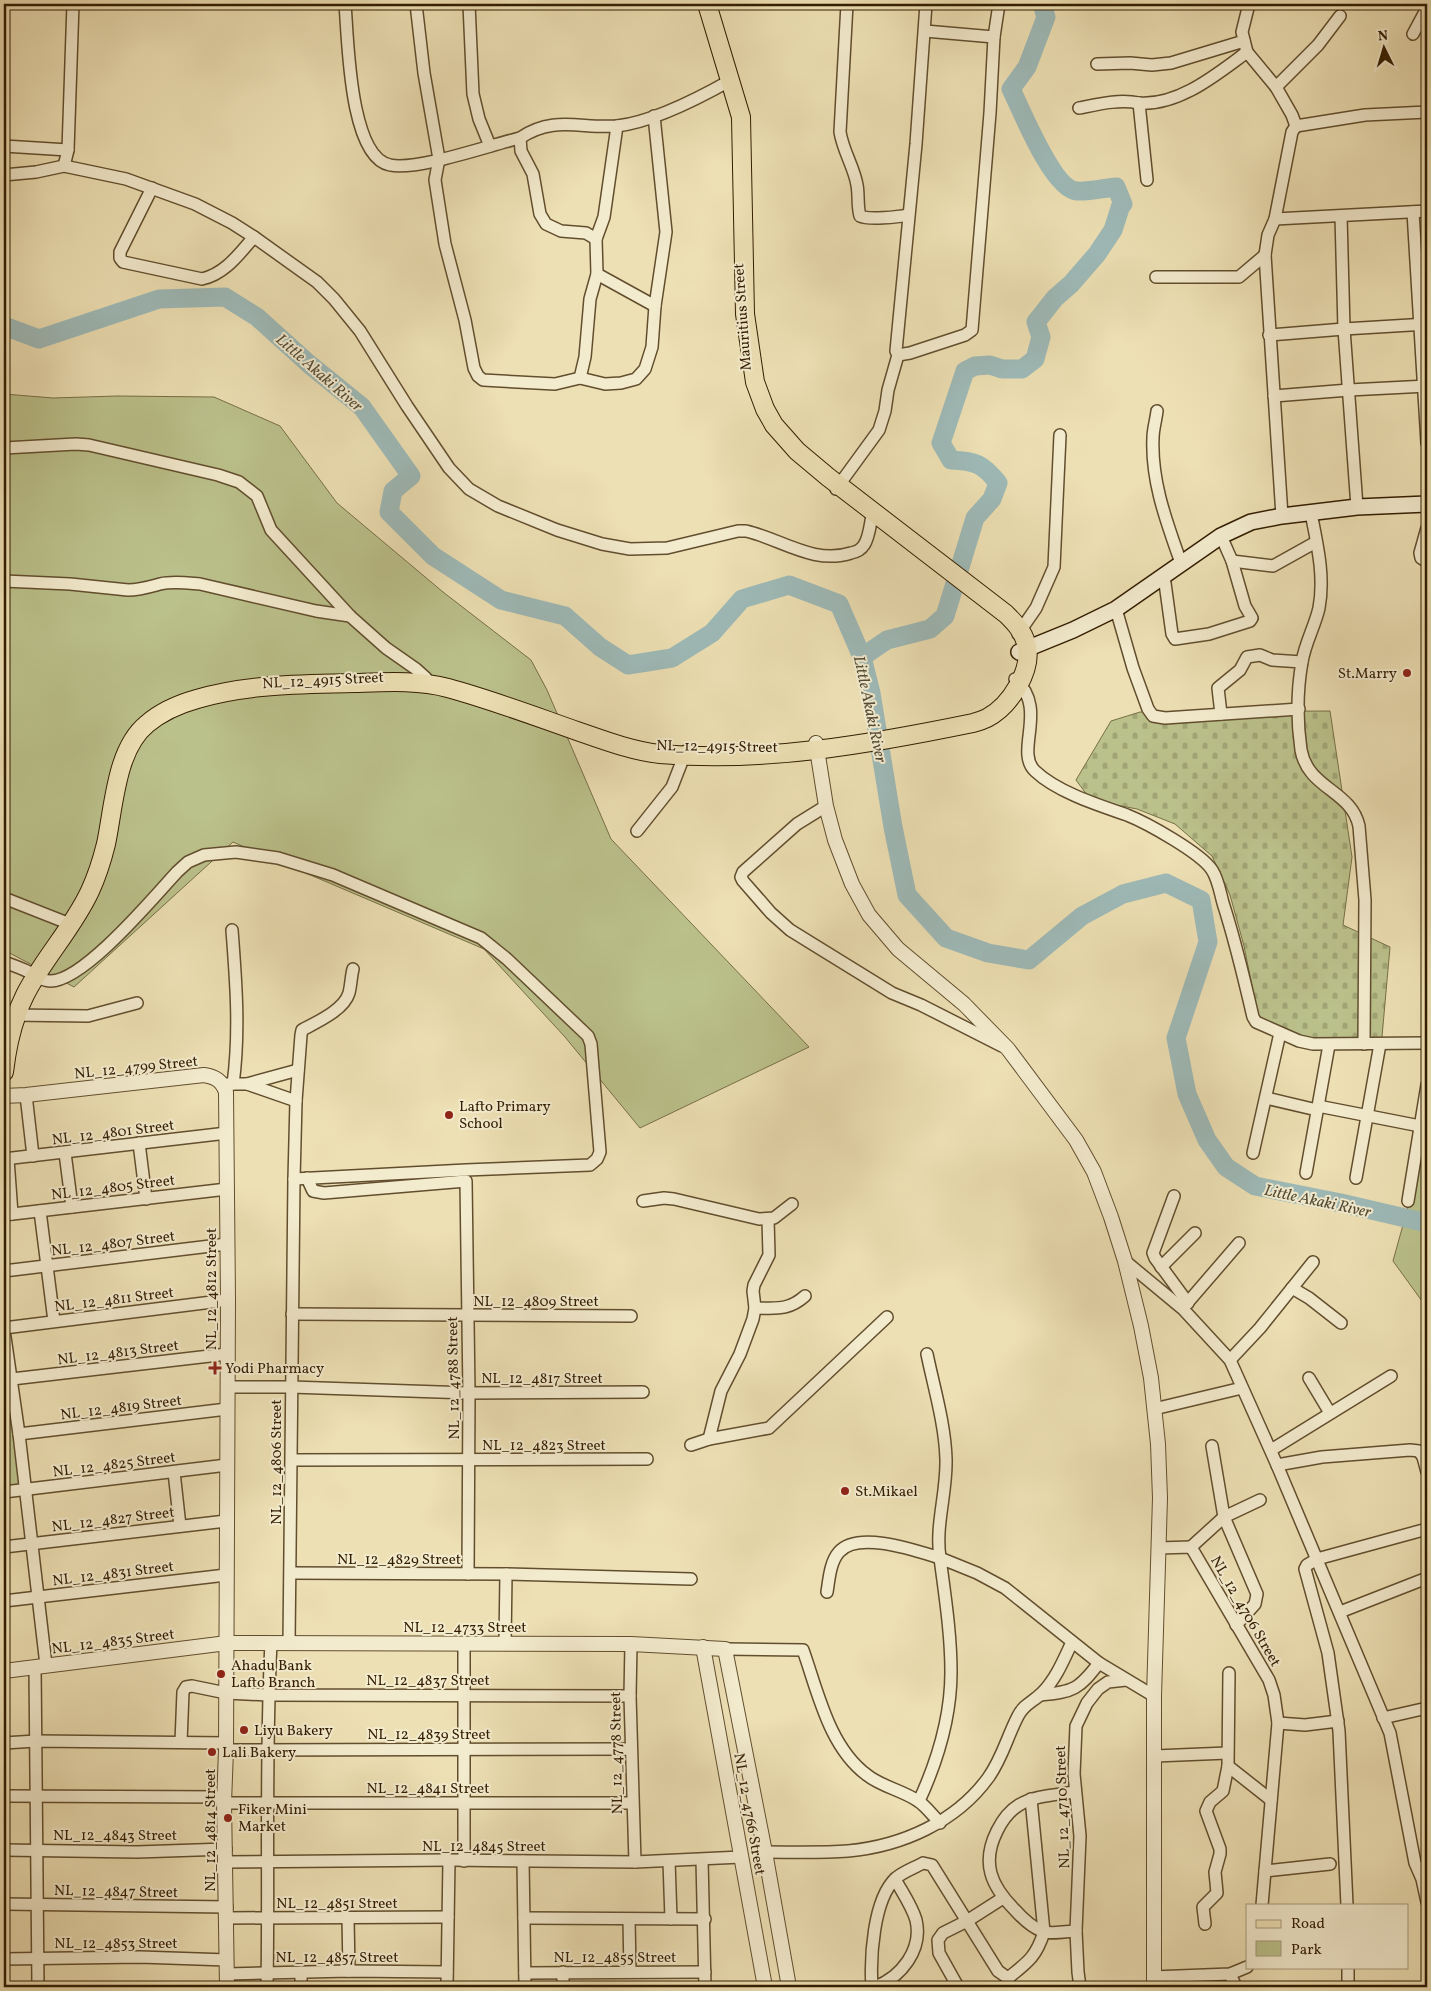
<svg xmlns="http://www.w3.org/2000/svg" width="1431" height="1991" font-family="Vollkorn,serif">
<defs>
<pattern id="cemetery-stones" width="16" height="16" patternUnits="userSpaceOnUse" patternTransform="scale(1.25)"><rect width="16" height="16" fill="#bbc18b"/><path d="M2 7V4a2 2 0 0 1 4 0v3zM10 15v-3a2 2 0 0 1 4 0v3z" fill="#a1a576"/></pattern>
</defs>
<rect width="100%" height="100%" fill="#ede0b4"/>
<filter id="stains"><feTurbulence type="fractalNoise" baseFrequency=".004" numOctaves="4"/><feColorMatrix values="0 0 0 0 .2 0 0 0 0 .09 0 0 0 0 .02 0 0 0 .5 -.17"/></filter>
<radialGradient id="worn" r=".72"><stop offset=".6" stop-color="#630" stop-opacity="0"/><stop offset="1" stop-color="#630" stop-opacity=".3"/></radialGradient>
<g fill="#bbc18b" stroke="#776f46">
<polygon points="4,394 53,398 117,396 214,397 280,426 337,503 443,592 531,660 547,690 611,839 809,1047 640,1128 565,1037 484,949 233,842 74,987 4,950"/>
<polygon points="1427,1138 1427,1308 1393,1261"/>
<polygon points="4,1338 26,1489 4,1492"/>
</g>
<polygon fill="url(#cemetery-stones)" stroke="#776f46" points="1330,711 1352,857 1343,925 1390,947 1381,1048 1313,1049 1260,1026 1244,946 1230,895 1212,856 1175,824 1137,809 1111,804 1087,795 1076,780 1111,721 1140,712"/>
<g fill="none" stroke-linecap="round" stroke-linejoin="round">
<g stroke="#9ebab8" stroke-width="19">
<polyline points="4,326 39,339 159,299 225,297 257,317 309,364 362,407 411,476 393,491 389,512 433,556 501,600 565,616 600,647 628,665 672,658 712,633 742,599 789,585 839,604 862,657 871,693 893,827 907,895 946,938 988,953 1029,960 1082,916 1123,894 1166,883 1201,900 1208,942 1176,1038 1187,1094 1207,1140 1226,1167 1255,1186 1341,1203 1427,1223"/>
<path d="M862,657l25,-17 43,-11 15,-13 30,-98 17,-19 6,-16c-15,-19 -22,-22 -47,-23l-10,-17 24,-72 10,-5 15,-1 12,4h20l13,-10 6,-22 -5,-15 19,-24 16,-14 26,-30 16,-24 8,-25 2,-1 -7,-17c-12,1 -28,5 -39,4 -24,-1 -56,-82 -66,-102l16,-22 19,-50 -4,-13"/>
</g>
<defs>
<g id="minor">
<path d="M345,4c3,34 4,153 45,161 27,6 100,-20 130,-27 34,-23 61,-9 97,-12 35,-4 84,-29 114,-46"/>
<polyline points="416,4 424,73 439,159 435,180 445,244 465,320 474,368 478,376 483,380 555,384 580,378 605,384 621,383 636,379 645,369 652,347 655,306 666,232 654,116"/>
<polyline points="469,4 473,94 479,119 490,146"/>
<path d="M847,4l-7,128c3,19 14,35 17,53 2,11 0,20 3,31 8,4 38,1 48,-1"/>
<polyline points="1249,4 1242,32 1247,52 1276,87 1292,115 1296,126 1365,115 1427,112"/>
<polyline points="925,31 994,37"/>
<polyline points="1413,34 1427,8"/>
<polyline points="1097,64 1130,63 1152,65 1171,63 1244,41"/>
<polyline points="1276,87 1318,45 1340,16"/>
<path d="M1079,108c20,-4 40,-9 60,-5"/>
<polyline points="520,138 521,151 533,174 540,214 546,224 561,231 586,233 596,239"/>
<polyline points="4,146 68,150"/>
<polyline points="64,166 68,150 73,4"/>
<path d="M4,175l32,-3 28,-6 62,13 69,25 37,19 22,14 63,45 17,17 26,32 47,75 42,62 20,21 29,17 59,24 45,14 28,5 37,-1 71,-17h8c35,8 68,34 105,22 5,-1 10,-3 13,-8 6,-9 6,-23 9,-33"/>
<path d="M1147,180l-8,-77c40,3 78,-29 108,-51"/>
<path d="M152,188l-32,64v6l3,4 79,17c23,-5 37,-25 52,-42"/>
<polyline points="1413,212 1427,443"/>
<polyline points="1341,216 1344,329 1357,507"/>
<polyline points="1275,219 1427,211"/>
<polyline points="597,274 655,306"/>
<polyline points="1156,277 1239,277 1265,255"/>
<polyline points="1269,335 1344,329 1427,324"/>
<polyline points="898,355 910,353 965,335 972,330 990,113 994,37 999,4"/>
<polyline points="580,378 585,357 590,299 597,274 596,239 604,217 617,126"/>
<polyline points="1274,396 1349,390 1427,386"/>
<path d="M1157,411c-1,9 -4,18 -4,27 -2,44 14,85 28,125"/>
<polyline points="4,448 76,444 89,445 218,475 239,482 257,496 271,530 350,616 386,648 416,669 426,678"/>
<polyline points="836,489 879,430 885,411 888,390 898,355 896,351 916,144 926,4"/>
<path d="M1311,513c6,31 14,63 8,95 -4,18 -14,35 -17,54 -5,28 -5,60 -1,88 7,39 50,40 58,76l6,74 -1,144"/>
<polyline points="1282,516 1265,255 1268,235 1275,219 1292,132 1296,126"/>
<polyline points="1427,528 1420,553 1421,558 1427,562"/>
<polyline points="1232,561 1273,566 1316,542"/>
<polyline points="1164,576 1172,634 1175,639 1209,634 1250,621 1252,618 1245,606 1232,561 1221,536"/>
<path d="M4,581l66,3 58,6c11,0 21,-3 32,-6 13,-3 27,-1 40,0l116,27 34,5"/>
<polyline points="1116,609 1133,668 1148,709 1153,716 1165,718 1299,709"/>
<polyline points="1018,634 1036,608 1054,567 1060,435"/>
<path d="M1015,679c34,30 -1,72 20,92 22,21 63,34 92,44 20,8 74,38 85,55 6,9 8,22 11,33 12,37 21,75 30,114l3,5 43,19 14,3 114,-1"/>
<polyline points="1221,714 1218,688 1240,670 1247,657 1260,655 1272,660 1302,662"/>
<polyline points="826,806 797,824 743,872 741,877 743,881 771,913 790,930 811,943 892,993 921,1005 1002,1046"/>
<polyline points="637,831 672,787 686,751"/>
<polyline points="4,898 65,922"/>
<path d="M232,930c4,51 8,103 1,154"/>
<path d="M4,962c8,3 17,6 25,10 7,3 12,9 21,9 33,1 104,-84 127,-109l11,-10 16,-7 32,-3 42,6 55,17 148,63 26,21 81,77 3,8 9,108 -3,7 -7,6 -124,5 -172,9"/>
<polyline points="12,1015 88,1016 137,1003"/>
<polyline points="227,1084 247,1084 296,1101"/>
<polyline points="247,1084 298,1070"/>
<polyline points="26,1095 33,1156"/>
<polyline points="1266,1098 1317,1110"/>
<polyline points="1318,1106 1420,1126"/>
<polyline points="139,1143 146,1199"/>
<polyline points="65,1153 72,1207"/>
<polyline points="1253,1153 1280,1033"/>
<polyline points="4,1159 227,1133"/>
<polyline points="8,1159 12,1214"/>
<polyline points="1306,1173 1329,1045"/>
<polyline points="307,1178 313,1191 324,1193 466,1181 469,1393 468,1574"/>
<polyline points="1356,1178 1380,1044"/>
<polyline points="1174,1196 1153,1253 1155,1258 1188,1303"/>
<polyline points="643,1201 664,1198 674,1199 759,1219 774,1218 792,1204"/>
<polyline points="1408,1201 1427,1085"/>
<polyline points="40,1211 54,1321"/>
<polyline points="4,1215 227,1189"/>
<polyline points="1125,1261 1183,1309 1230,1360 1277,1465 1390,1733 1415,1863 1422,1879 1427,1902"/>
<polyline points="1161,1267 1195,1233"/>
<polyline points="4,1271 227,1244"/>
<polyline points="1292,1288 1309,1298 1341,1323"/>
<path d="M755,1308c21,0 33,3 50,-12"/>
<polyline points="1183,1308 1239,1243"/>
<polyline points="292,1314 631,1316"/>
<polyline points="4,1328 228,1300"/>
<polyline points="4,1330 19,1434 46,1665"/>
<polyline points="1230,1360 1260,1328 1313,1262"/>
<polyline points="1309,1378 1330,1413"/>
<polyline points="12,1379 227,1354"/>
<polyline points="228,1387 291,1387 469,1393 643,1392"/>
<polyline points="1154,1409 1242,1388"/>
<polyline points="19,1434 227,1409"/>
<polyline points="709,1439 721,1391 740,1354 753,1319 755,1308 753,1291 754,1285 769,1255 768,1219"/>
<polyline points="691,1445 709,1439 769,1428 887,1317"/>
<polyline points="1212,1446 1224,1517 1257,1594 1255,1604 1236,1625"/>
<polyline points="1271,1450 1391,1376"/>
<polyline points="292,1460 647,1459"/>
<polyline points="1277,1465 1322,1457 1410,1450 1419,1451 1423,1457 1427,1472"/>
<polyline points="174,1472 180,1526"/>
<polyline points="4,1492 227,1465"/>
<polyline points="4,1547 226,1521"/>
<polyline points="1191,1547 1224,1517 1260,1500"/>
<polyline points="1158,1548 1191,1547 1269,1680 1274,1695 1278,1723 1262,1905"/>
<polyline points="291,1573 506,1574 691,1579"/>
<path d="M827,1592c2,-12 3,-30 12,-40 19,-22 78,-1 101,6 -5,-33 7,-65 6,-99 -1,-35 -12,-71 -19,-105"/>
<polyline points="4,1601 226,1575"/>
<polyline points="1340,1612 1427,1578"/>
<path d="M289,1643l5,-464 2,-78 5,-66 1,-5c15,-8 42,-20 47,-37 2,-8 2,-16 4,-24"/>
<polyline points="505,1644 506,1574"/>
<polyline points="631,1644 630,1696 635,1862"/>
<path d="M725,1649l78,1c15,42 26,97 64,125 15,12 35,15 51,26 8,5 15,15 22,22"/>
<polyline points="35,1667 38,1987"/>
<polyline points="1229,1673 1228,1766 1271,1800"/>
<path d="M1040,1695c34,-3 39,-6 59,-32"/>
<polyline points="1383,1718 1427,1708"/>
<polyline points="1278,1723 1305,1725 1338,1721"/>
<polyline points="181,1742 183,1692 186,1687 192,1686 226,1693 268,1695 630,1696"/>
<polyline points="4,1743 36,1741 226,1743"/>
<polyline points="226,1750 631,1749"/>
<polyline points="1155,1756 1227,1753"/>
<path d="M1075,1792c-18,3 -40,3 -56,13 -10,6 -17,16 -22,26 -16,32 -6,55 18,79 8,9 16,17 27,21 9,4 25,0 34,0"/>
<polyline points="4,1796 224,1797"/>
<path d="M919,1801c18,-39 32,-85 32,-129 0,-38 -6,-76 -11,-114l37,15 28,15 94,75 55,33"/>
<polyline points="224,1803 632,1803"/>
<polyline points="4,1850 137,1852 226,1849"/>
<path d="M765,1852c28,0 56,1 83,-1 54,-5 108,-29 140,-73 14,-19 19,-41 30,-62 6,-12 15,-14 24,-23 14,-14 22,-34 30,-51"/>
<polyline points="702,1860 705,1987"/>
<polyline points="464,1861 464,1644"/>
<polyline points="523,1861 525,1987"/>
<polyline points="669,1861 671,1919"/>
<polyline points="226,1862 449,1860 635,1862 741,1857"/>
<polyline points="1265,1871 1330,1864"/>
<polyline points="4,1904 227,1907"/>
<polyline points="1347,1905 1339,1731 1328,1653 1305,1569 1307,1565 1317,1559 1427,1529"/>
<polyline points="227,1918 448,1917"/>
<polyline points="348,1918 349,1971"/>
<polyline points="524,1918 705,1919"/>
<polyline points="629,1919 630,1972"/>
<polyline points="1205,1924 1203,1907 1217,1893 1215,1872 1220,1854 1220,1849 1206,1811 1210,1802 1223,1791 1228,1766"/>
<polyline points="4,1959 140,1957 227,1960"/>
<polyline points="563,1972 563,1987"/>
<polyline points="525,1973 705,1972"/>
<polyline points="227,1974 349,1971 447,1972"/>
<polyline points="1230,1974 1236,1987"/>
<polyline points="1153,1977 1230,1974 1247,1967"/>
<path d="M1008,1978c20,-16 28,-21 36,-46l-13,-133"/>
<path d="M267,1987c2,-114 -2,-229 4,-344"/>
<polyline points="301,1987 301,1972"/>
<polyline points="447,1987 449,1860"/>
<path d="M872,1987c-2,-28 1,-88 24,-109 7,-6 18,-10 27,-15l9,2 66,106 10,7 1,9"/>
<path d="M875,1987c26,-10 48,-37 41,-67 -4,-14 -14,-28 -21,-41"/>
<polyline points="958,1987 939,1953 938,1940 943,1933 967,1921 1003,1898"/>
<polyline points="1080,1987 1078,1972 1076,1931 1080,1836 1074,1774 1076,1726 1087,1703 1098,1689 1108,1682 1126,1680"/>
<polyline points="1348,1987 1348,1967"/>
</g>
<g id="tertiary">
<polyline points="816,743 826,806 835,840 852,884 869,915 898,949 964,1004 1008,1049 1076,1140 1094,1172 1111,1217 1125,1261 1141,1326 1151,1378 1158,1444 1160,1498 1154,1696 1154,1987"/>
<path d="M4,1096l22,-1 178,-20c12,2 18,6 22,17l2,208 -2,450 -2,53 3,184"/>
<polyline points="703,1647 765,1987"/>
<polyline points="4,1671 227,1643 631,1644 725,1649 765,1852 789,1987"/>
</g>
<polyline id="secondary" points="1019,652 1073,630 1116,609 1221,536 1251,522 1282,516 1357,507 1427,504"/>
<path id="primary" d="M4,1072c3,-26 9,-53 21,-77 18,-36 48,-67 65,-104 7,-15 12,-31 16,-47 8,-38 10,-95 41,-120 14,-12 32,-20 50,-25 50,-15 107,-15 159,-16 30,-1 62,-3 92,5 44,12 86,28 129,43 26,9 55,20 83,23 104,9 211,-10 313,-31 4,-1 10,-3 14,-5 23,-12 47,-49 39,-75 -3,-12 -12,-21 -20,-29l-178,-137 -31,-26 -23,-26 -9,-16 -10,-27 -10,-68 -4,-197 -34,-113"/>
</defs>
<use href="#minor" stroke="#624e2e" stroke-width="14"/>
<use href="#tertiary" stroke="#624e2e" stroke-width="16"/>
<use href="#secondary" stroke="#331d01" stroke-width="18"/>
<use href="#primary" stroke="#331d01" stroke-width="20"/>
<use href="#minor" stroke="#f3ebce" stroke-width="11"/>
<use href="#tertiary" stroke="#f3ebce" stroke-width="14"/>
<use href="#secondary" stroke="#f3ebce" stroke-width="15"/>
<use href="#primary" stroke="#ede0b4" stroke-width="18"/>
</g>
<g fill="#8f2418" stroke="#f3ebce" stroke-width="2">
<circle cx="1407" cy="673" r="5"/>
<circle cx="449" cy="1115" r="5"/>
<path d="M212.5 1360.5h5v5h5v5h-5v5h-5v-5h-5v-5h5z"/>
<circle cx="845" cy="1491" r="5"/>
<circle cx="221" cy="1674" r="5"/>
<circle cx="244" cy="1730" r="5"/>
<circle cx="212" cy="1752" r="5"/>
<circle cx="228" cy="1818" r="5"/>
</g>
<g text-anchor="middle" stroke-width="4" stroke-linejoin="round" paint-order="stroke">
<g font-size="15" fill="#331d01" stroke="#f3ebce">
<text transform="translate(742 317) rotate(-94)" y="5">Mauritius Street</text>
<text transform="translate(323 680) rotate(-3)" y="5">NL_12_4915 Street</text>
<text transform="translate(717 746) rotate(1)" y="5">NL_12_4915 Street</text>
<text transform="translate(136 1067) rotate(-6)" y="5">NL_12_4799 Street</text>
<text transform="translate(113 1132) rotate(-7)" y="5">NL_12_4801 Street</text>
<text transform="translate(113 1187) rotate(-7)" y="5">NL_12_4805 Street</text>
<text transform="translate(113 1243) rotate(-7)" y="5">NL_12_4807 Street</text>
<text transform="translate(211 1289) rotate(-90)" y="5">NL_12_4812 Street</text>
<text transform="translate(114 1299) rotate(-7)" y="5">NL_12_4811 Street</text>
<text x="536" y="1306">NL_12_4809 Street</text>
<text transform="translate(118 1352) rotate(-7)" y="5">NL_12_4813 Street</text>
<text transform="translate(453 1378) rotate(-91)" y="5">NL_12_4788 Street</text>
<text x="542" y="1383">NL_12_4817 Street</text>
<text transform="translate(121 1407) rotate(-7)" y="5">NL_12_4819 Street</text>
<text x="544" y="1450">NL_12_4823 Street</text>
<text transform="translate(276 1462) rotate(-90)" y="5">NL_12_4806 Street</text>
<text transform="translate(114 1464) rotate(-7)" y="5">NL_12_4825 Street</text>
<text transform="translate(113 1519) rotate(-7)" y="5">NL_12_4827 Street</text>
<text x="399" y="1564">NL_12_4829 Street</text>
<text transform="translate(113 1573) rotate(-7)" y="5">NL_12_4831 Street</text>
<text transform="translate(1246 1611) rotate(60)" y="5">NL_12_4706 Street</text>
<text x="465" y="1632">NL_12_4733 Street</text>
<text transform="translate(113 1641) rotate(-7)" y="5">NL_12_4835 Street</text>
<text x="428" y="1685">NL_12_4837 Street</text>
<text x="429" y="1739">NL_12_4839 Street</text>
<text transform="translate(616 1753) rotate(-91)" y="5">NL_12_4778 Street</text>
<text x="428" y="1793">NL_12_4841 Street</text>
<text transform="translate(1062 1807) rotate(-92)" y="5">NL_12_4710 Street</text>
<text transform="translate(750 1814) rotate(80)" y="5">NL_12_4766 Street</text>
<text transform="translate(210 1830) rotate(-90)" y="5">NL_12_4814 Street</text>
<text x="115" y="1840">NL_12_4843 Street</text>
<text x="484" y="1851">NL_12_4845 Street</text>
<text transform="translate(116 1891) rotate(1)" y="5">NL_12_4847 Street</text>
<text x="337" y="1908">NL_12_4851 Street</text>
<text x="116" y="1948">NL_12_4853 Street</text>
<text x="337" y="1962">NL_12_4857 Street</text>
<text x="615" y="1962">NL_12_4855 Street</text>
</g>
<g font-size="15" fill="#331d01" stroke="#f3ebce" text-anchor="start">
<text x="1397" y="678" text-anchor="end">St.Marry</text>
<text x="459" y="1111">Lafto Primary<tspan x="459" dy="17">School</tspan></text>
<text x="225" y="1373">Yodi Pharmacy</text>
<text x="855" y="1496">St.Mikael</text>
<text x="231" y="1670">Ahadu Bank<tspan x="231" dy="17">Lafto Branch</tspan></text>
<text x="254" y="1735">Liyu Bakery</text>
<text x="222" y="1757">Lali Bakery</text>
<text x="238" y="1814">Fiker Mini<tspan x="238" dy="17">Market</tspan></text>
</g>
<g font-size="16" font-style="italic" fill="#534c38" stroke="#f3ebce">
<text transform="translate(320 372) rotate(41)" y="6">Little Akaki River</text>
<text transform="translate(871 709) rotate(78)" y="6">Little Akaki River</text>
<text transform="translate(1318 1200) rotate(12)" y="6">Little Akaki River</text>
</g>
</g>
<rect width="1431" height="1991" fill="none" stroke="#ede0b4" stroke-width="20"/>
<rect x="5" y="5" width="1421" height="1981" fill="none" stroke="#331d01" stroke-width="2.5"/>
<rect x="10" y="10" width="1411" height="1971" fill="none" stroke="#331d01"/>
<rect x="1246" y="1904" width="162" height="65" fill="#f3ebce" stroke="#a6997c"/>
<rect x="1256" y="1920" width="25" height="8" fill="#ede0b4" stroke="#a6997c"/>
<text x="1291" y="1928" font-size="15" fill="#331d01">Road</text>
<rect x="1256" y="1941" width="25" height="15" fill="#bbc18b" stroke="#a6997c"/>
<text x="1291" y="1954" font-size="15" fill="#331d01">Park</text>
<g transform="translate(1384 48) rotate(355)" stroke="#f3ebce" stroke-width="4" paint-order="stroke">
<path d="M0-4L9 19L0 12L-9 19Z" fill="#331d01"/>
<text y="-8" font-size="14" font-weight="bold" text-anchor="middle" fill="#331d01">N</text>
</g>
<rect width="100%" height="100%" filter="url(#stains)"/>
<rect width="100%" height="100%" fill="url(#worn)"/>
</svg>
